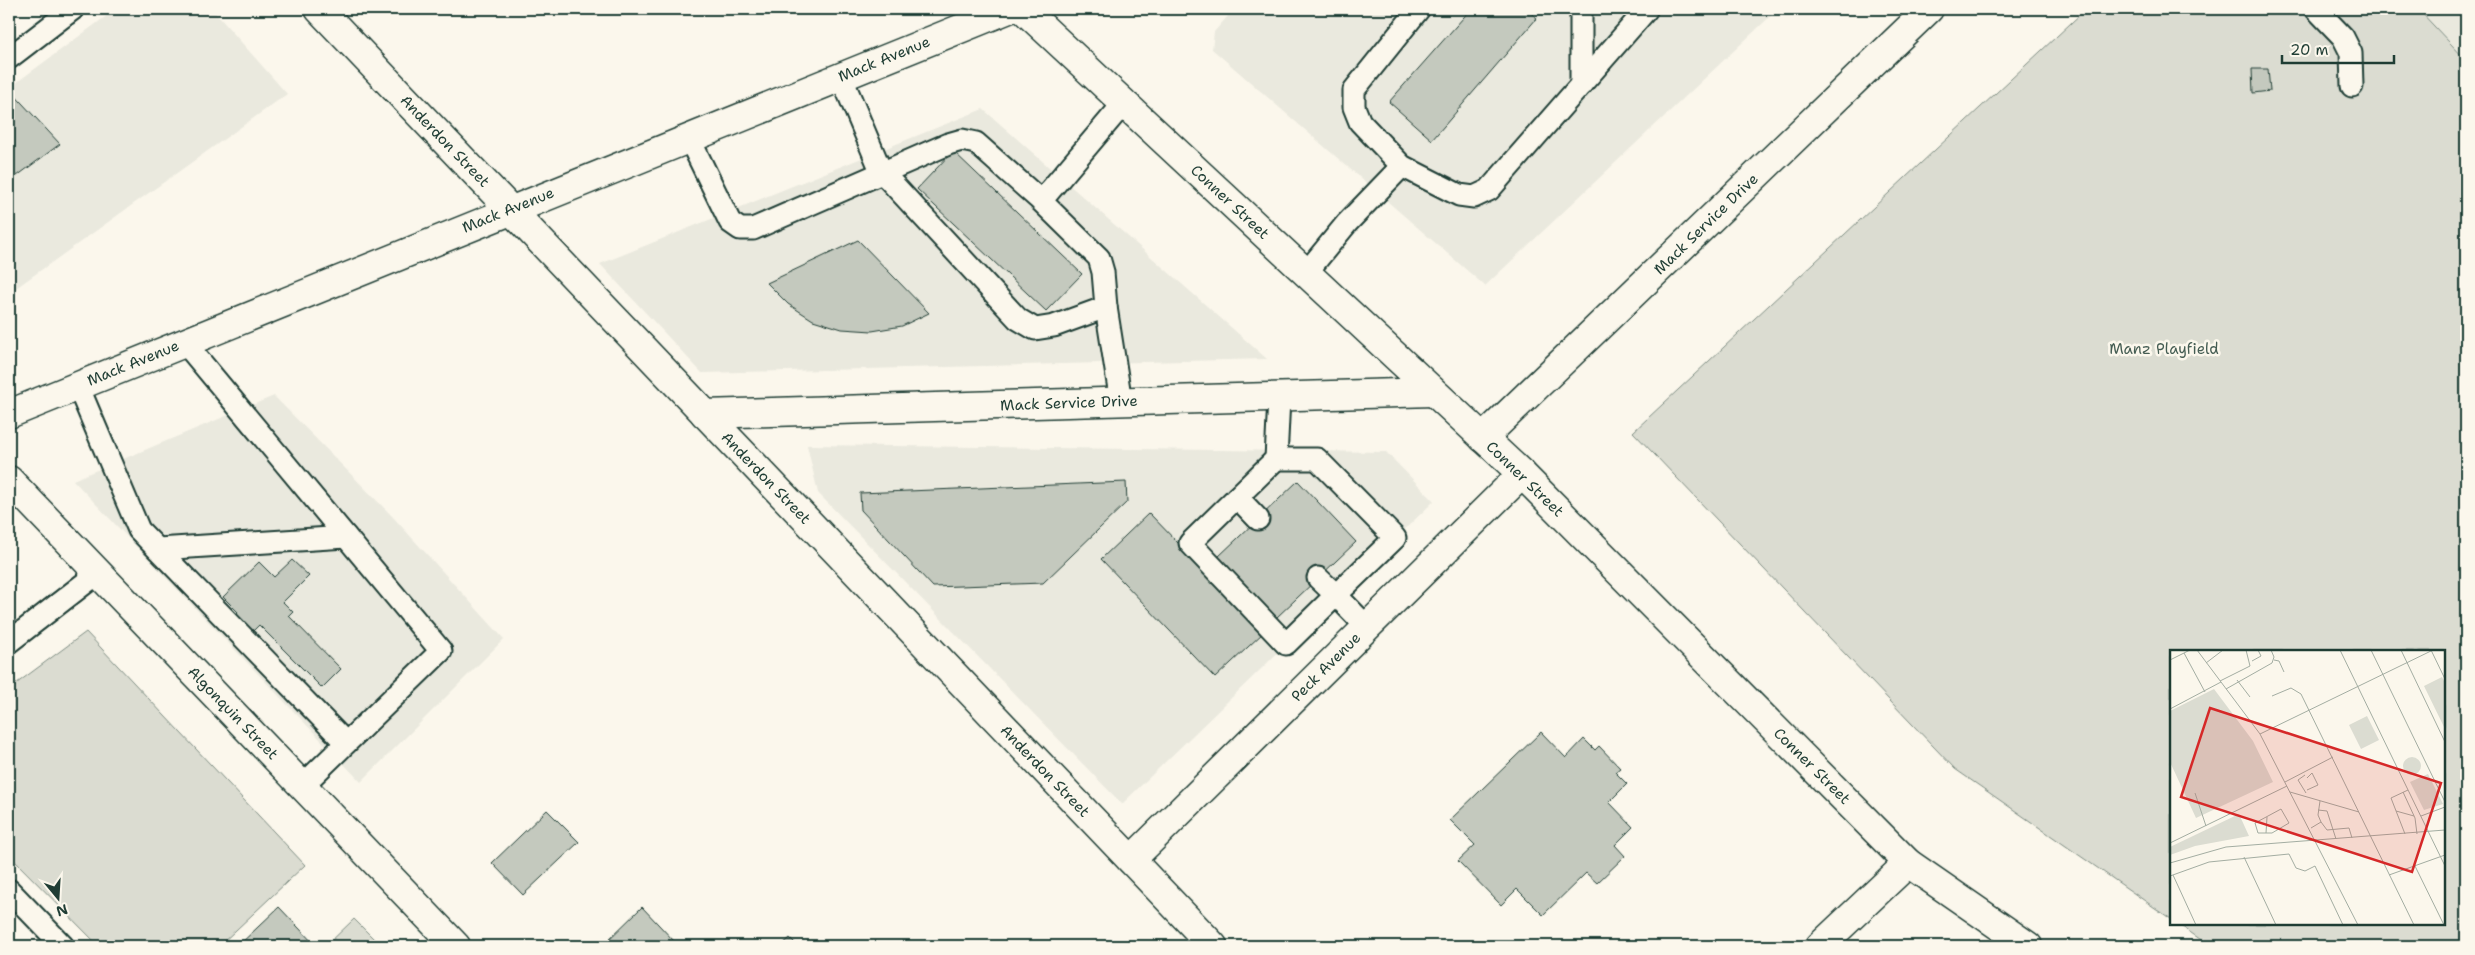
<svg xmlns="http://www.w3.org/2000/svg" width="2475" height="955" font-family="'Shantell Sans',sans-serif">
<rect width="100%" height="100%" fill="#fbf7ec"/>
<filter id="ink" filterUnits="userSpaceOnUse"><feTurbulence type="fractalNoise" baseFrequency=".02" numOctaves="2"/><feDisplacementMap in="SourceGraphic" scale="10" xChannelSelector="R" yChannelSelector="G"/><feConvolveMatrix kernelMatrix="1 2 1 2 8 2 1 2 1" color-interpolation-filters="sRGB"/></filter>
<g filter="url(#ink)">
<g fill="#eae9de">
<polygon points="116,9 212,9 287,94 9,293 9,88"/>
<polygon points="1234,9 1778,9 1485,286 1212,49 1214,32"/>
<polygon points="2418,9 2466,9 2466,60"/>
<polygon points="983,109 1267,359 702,373 600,264"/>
<polygon points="274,396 392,516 504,639 361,782 73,480"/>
<polygon points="807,445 1386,452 1434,501 1122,804 818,493"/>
</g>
<g fill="#dbdcd1" stroke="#7d8c82">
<polygon points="2086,9 2418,9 2466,60 2466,946 2210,946 2178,924 2444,924 2444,651 2171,651 2171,919 1955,769 1633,432"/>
<polygon points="86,632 305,865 219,946 99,946 9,855 9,689"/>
<polygon points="354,919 381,946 326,946"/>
</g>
<g fill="#c4c9be" stroke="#1f3d34">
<polygon points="1471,9 1526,9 1537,18 1432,140 1389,102"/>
<polygon points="2252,69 2268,69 2270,91 2253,93"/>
<polygon points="9,89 60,144 17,176 9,168"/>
<polygon points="953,151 1082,274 1046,311 917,189"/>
<polygon points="858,240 929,313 902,326 872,331 842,329 813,320 788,304 767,283"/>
<polygon points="1298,481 1356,542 1276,618 1218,557"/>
<polygon points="1126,482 1127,502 1043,583 933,587 861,510 860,493"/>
<polygon points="1149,513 1264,632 1215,678 1101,559"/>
<polygon points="292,560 309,576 283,602 293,612 289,616 341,669 322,688 259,625 251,633 234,616 238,612 223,597 259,562 274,577"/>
<polygon points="1541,732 1566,758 1584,739 1595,750 1599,746 1620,768 1615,772 1627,784 1609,802 1633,827 1615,845 1625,856 1597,883 1586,873 1543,915 1517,889 1501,905 1458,861 1475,845 1450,820"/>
<polygon points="547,810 579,842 523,895 492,863"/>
<polygon points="279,907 316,946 238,946"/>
<polygon points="642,907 674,941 669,946 602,946"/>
<polygon points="790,938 798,946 781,946"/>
</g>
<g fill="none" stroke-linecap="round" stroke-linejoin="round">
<defs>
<g id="lane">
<polyline points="1419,9 1354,90 1354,107 1360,122 1402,166 1459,195 1474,197 1489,190 1647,9"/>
<polyline points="2316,9 2343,37 2351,53 2352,86"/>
<polyline points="9,58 73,9"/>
<polyline points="841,76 881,171 1018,319 1035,329 1054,326 1106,307"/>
<polyline points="1581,85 1581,9"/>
<polyline points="689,138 730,222 740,229 753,229 948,144 962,140 976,143 1041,201 1124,103"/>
<polyline points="1041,201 1099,258 1103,272 1106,307 1121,402"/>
<polyline points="1306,273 1347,223 1402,166"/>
<polyline points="185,343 441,651 302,786"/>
<polyline points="78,386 139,530 346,743"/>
<polyline points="1279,398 1276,459 1317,459 1395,538 1336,595 1367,627"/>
<polyline points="1276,459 1190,543 1286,644 1336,595 1318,578"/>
<polyline points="1237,497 1258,519"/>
<polyline points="158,549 346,537"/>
<polyline points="9,642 98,573"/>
<polyline points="9,890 63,946"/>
</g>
<g id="street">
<polyline points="319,9 1213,946"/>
<polyline points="705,414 1433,392"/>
<polyline points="1483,438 1929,9"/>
<polyline points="9,480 456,946"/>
<polyline points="1131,860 1522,474"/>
<polyline points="1820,946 1908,863"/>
</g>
<g id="secondary">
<polyline points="1023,9 1522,474 1908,863 2028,946"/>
<polyline points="9,414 1009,9"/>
</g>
</defs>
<use href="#lane" stroke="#1f3d34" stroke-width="25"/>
<use href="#street" stroke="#1f3d34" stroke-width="31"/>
<use href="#secondary" stroke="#1f3d34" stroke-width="31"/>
<use href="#lane" stroke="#fbf7ec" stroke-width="21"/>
<use href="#street" stroke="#fbf7ec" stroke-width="28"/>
<use href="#secondary" stroke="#fbf7ec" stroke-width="28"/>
</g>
</g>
<g text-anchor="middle" stroke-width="5" stroke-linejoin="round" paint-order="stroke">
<g font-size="15" fill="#1f3d34" stroke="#fbf7ec">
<text transform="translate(884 59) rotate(-22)" y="5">Mack Avenue</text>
<text transform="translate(445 141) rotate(46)" y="5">Anderdon Street</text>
<text transform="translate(1230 202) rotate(43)" y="5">Conner Street</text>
<text transform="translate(508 210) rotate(-22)" y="5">Mack Avenue</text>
<text transform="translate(1706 224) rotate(-44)" y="5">Mack Service Drive</text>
<text transform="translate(133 363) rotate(-22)" y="5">Mack Avenue</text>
<text transform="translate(1069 403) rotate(-2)" y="5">Mack Service Drive</text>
<text transform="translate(766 478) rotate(46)" y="5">Anderdon Street</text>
<text transform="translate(1525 479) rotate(44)" y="5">Conner Street</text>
<text transform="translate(1326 667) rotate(-45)" y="5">Peck Avenue</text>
<text transform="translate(233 713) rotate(46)" y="5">Algonquin Street</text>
<text transform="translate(1812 766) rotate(45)" y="5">Conner Street</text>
<text transform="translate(1045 771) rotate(46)" y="5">Anderdon Street</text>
</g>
<g font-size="15" fill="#455d53" stroke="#fbf7ec">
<text x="2164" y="354">Manz Playfield</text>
</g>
</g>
<g transform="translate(2170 650)">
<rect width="275" height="275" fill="#fbf7ec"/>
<path d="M272,27l3,6v46l-21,-43zM44,39l39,52 20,41 -77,36 -26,-56v-51zM197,66l12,24 -18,9 -12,-24zM233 116a9 9 0 1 1 18 0a9 9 0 1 1-18 0ZM258,124l15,30 -19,6 -14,-28zM69,164l10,22 -54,10 -25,9v-8z" fill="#dbdcd1"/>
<path fill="none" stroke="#a3ada2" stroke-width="1" d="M27,0l63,84 98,191M170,0l105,216M201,0l74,152M231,0l44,92M261,0l14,29M14,3l21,39M0,10l20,-10M104,10l5,1 5,11M82,11l9,-5 -3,-6M36,13l17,-13M67,30l13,17M50,31l30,-15 -4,-16M56,39l46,-26 2,-6 -3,-7M102,46l19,-8 10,6 113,231M0,59l51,-27M90,84l173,-84M135,125l-7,5 8,13M137,128l5,-5 6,12 -11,5M115,132l48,-25M120,142l69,20M233,142l12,26 2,16M25,143l11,33M150,151l-2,14 3,7M111,159l8,14 -17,10h-14l-3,-10zM148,160l9,1 9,28M226,161l18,5M251,166l24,-9M141,178l10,-6 6,8 22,-2 3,10M96,183l1,-16M235,184l-14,-36 17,-8M0,193l117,-57M74,207l32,68M0,213l56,-16 219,-17M245,216l29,59M3,225l23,50M219,225l56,-20M0,226l39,-14 80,-8 7,14 9,3 10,-5 28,59"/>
<path fill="#d62828" fill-opacity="0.15" stroke="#d62828" stroke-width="2.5" d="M40,58l231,75 -29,89 -231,-75z"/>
<rect width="275" height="275" fill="none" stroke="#1f3d34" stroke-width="2.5"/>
</g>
<rect width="2475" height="955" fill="none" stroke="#fbf7ec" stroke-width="30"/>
<rect x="15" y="15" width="2445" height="925" fill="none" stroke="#1f3d34" stroke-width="2" filter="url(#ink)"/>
<g transform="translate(58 898) rotate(162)" stroke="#fbf7ec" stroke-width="4" paint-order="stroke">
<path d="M0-4L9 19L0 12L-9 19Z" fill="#1f3d34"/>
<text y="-8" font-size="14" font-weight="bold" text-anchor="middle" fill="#1f3d34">N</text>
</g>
<path d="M2282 55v8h112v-8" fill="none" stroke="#1f3d34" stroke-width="2.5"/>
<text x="2290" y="55" font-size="15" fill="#1f3d34" stroke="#fbf7ec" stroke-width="4" paint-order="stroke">20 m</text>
</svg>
